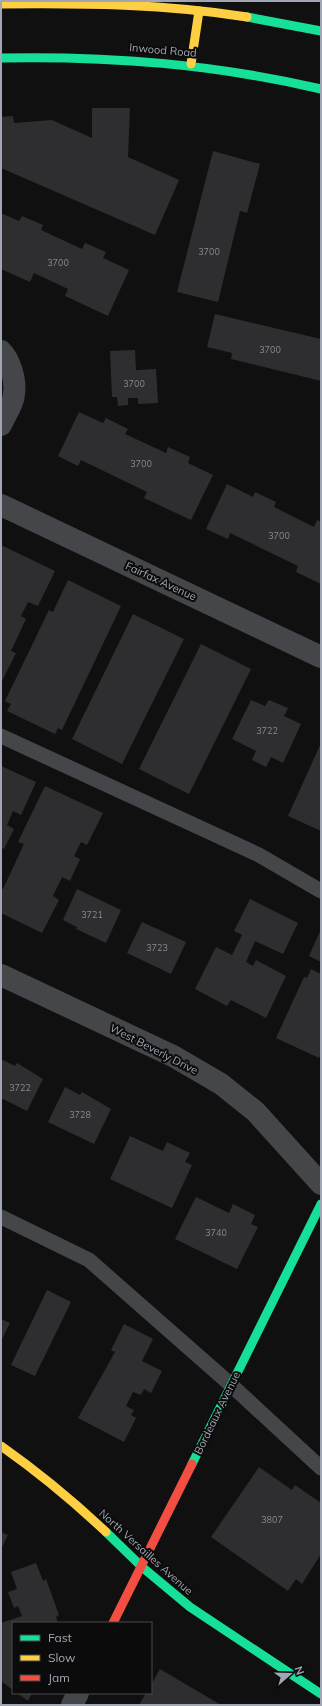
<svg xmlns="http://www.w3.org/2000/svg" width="322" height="1706" font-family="Mulish,sans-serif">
<rect width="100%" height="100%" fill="#101011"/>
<g fill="#2e2e30">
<polygon points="92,108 130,108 128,157 179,180 155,235 1,168 1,117 13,116 14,123 52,120 92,138"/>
<polygon points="213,151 260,164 247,213 240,211 218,302 177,292"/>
<polygon points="1,213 19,221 22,216 43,225 41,230 82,249 85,243 106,252 103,258 129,270 108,316 65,296 68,289 34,273 30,282 1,269"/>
<polygon points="215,314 321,339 321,381 231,359 232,353 207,347"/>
<polygon points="135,350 136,370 156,369 158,403 138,404 138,398 128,398 128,405 118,406 117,397 112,397 110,351"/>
<polygon points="79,412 103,423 106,418 128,429 125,434 166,453 168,447 190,457 188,463 213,475 191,520 144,498 147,492 81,460 78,466 58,456"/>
<polygon points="227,484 253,497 255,492 276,502 274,507 314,527 317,520 321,522 321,584 296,572 298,566 230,533 228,539 206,529"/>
<polygon points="1,545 55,571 38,606 28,602 21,616 26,619 11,651 16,653 1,683"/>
<polygon points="68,580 121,606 62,730 58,728 55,734 7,711 11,704 5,701 49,610 53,612"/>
<polygon points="133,614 184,639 122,764 72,739"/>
<polygon points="201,644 251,669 189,794 139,769"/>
<polygon points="251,700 265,706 269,700 288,708 284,716 301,724 283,763 271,757 266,767 252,760 256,751 232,739"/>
<polygon points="321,743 321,831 288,816"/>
<polygon points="1,766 36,782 21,815 13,811 7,825 14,829 4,849 1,848"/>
<polygon points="45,786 103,813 87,845 81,842 74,856 80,859 70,881 62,877 53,896 59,900 42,933 1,913 1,888 3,889 24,844 18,842"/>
<polygon points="77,889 121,910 106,943 76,929 77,927 63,920"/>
<polygon points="250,899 298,923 283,954 255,941 246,962 253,966 256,960 286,976 266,1018 231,1000 227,1006 195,989 216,947 232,955 242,935 234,931"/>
<polygon points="142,922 186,942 171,974 127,953"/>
<polygon points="321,929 321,962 309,956"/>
<polygon points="311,969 321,974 321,1054 319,1058 276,1038 304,977 307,978"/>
<polygon points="1,1059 15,1066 17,1063 43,1079 27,1111 1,1098"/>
<polygon points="65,1087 80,1095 82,1092 111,1109 94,1144 48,1122"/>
<polygon points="130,1136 163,1151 167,1142 190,1153 185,1162 192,1165 172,1208 110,1179"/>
<polygon points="196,1197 229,1213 233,1204 255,1215 251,1224 258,1227 237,1269 175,1239"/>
<polygon points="47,1290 71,1302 35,1376 11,1365"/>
<polygon points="1,1319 10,1323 1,1341"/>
<polygon points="124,1324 153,1339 142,1361 162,1371 151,1393 144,1389 141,1395 133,1392 126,1406 134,1410 131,1415 136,1418 124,1442 78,1418 115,1352 111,1350"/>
<polygon points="259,1467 292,1490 295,1485 321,1503 321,1554 302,1584 296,1579 288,1591 211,1537"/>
<polygon points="1,1532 8,1535 1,1549"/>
<polygon points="36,1563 43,1581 46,1579 59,1615 56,1617 58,1623 13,1623 13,1690 1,1681 1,1623 22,1616 18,1606 14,1608 8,1592 17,1589 11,1572"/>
<polygon points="160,1669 221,1705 139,1705 146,1693 151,1693 151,1685"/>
<polygon points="17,1693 32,1693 28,1701"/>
</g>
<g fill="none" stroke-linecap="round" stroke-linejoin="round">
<g stroke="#454649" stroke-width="15">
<polyline points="1,736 259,855 321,891"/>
<polyline points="1,1217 89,1260 230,1384 321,1468"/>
</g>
<g stroke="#454649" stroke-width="22">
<path d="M1,351c9,9 15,29 13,42 0,10 -9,22 -13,32"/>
<polyline points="1,505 321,657"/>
<polyline points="1,975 173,1056 221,1084 256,1112 321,1184"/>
<polyline points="72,1705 78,1693"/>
</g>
<g stroke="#16e098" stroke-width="9">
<polyline points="247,17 321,31"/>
<path d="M1,58c111,-2 212,6 320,31"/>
<polyline points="192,1464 321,1204"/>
<polyline points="106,1532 142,1567 190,1607 321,1694"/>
</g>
<g stroke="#ffcf43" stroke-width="9">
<path d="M1,4c82,-1 165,0 246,13"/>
<polyline points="191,64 199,11"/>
<path d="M1,1446c37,26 72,55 105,86"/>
</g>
<polyline stroke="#f24e42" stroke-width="9" points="113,1623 192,1464"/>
</g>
<g text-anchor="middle" stroke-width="4" stroke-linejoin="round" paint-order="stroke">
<g font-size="9" fill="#848892">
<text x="209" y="255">3700</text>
<text x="58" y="266">3700</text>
<text x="270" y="353">3700</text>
<text x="134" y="387">3700</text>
<text x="141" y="467">3700</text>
<text x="279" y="539">3700</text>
<text x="267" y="734">3722</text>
<text x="92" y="918">3721</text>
<text x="157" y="951">3723</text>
<text x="20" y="1091">3722</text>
<text x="80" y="1118">3728</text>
<text x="216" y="1236">3740</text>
<text x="272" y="1523">3807</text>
</g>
<g font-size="11" fill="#a0a6b3" stroke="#0b0b0c">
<text transform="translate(163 50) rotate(5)" y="4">Inwood Road</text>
<text transform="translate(161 581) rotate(25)" y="4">Fairfax Avenue</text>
<text transform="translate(154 1049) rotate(27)" y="4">West Beverly Drive</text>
<text transform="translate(217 1413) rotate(-64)" y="4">Bordeaux Avenue</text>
<text transform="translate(146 1552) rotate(42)" y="4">North Versailles Avenue</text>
</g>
</g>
<rect width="322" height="1706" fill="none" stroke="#a0a6b3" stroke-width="4"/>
<rect x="12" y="1622" width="140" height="72" fill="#0b0b0c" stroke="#47494f"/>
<rect x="20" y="1635" width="20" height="6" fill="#16e098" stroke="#47494f"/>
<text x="48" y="1642" font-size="12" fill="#a0a6b3">Fast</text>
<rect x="20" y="1655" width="20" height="6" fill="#ffcf43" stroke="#47494f"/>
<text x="48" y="1662" font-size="12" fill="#a0a6b3">Slow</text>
<rect x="20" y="1675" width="20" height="6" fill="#f24e42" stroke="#47494f"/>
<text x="48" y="1682" font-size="12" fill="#a0a6b3">Jam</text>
<g transform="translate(290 1674) rotate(70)" stroke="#0b0b0c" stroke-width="3" paint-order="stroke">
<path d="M0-3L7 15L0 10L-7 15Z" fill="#a0a6b3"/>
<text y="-6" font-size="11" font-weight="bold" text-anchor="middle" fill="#a0a6b3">N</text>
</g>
</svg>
